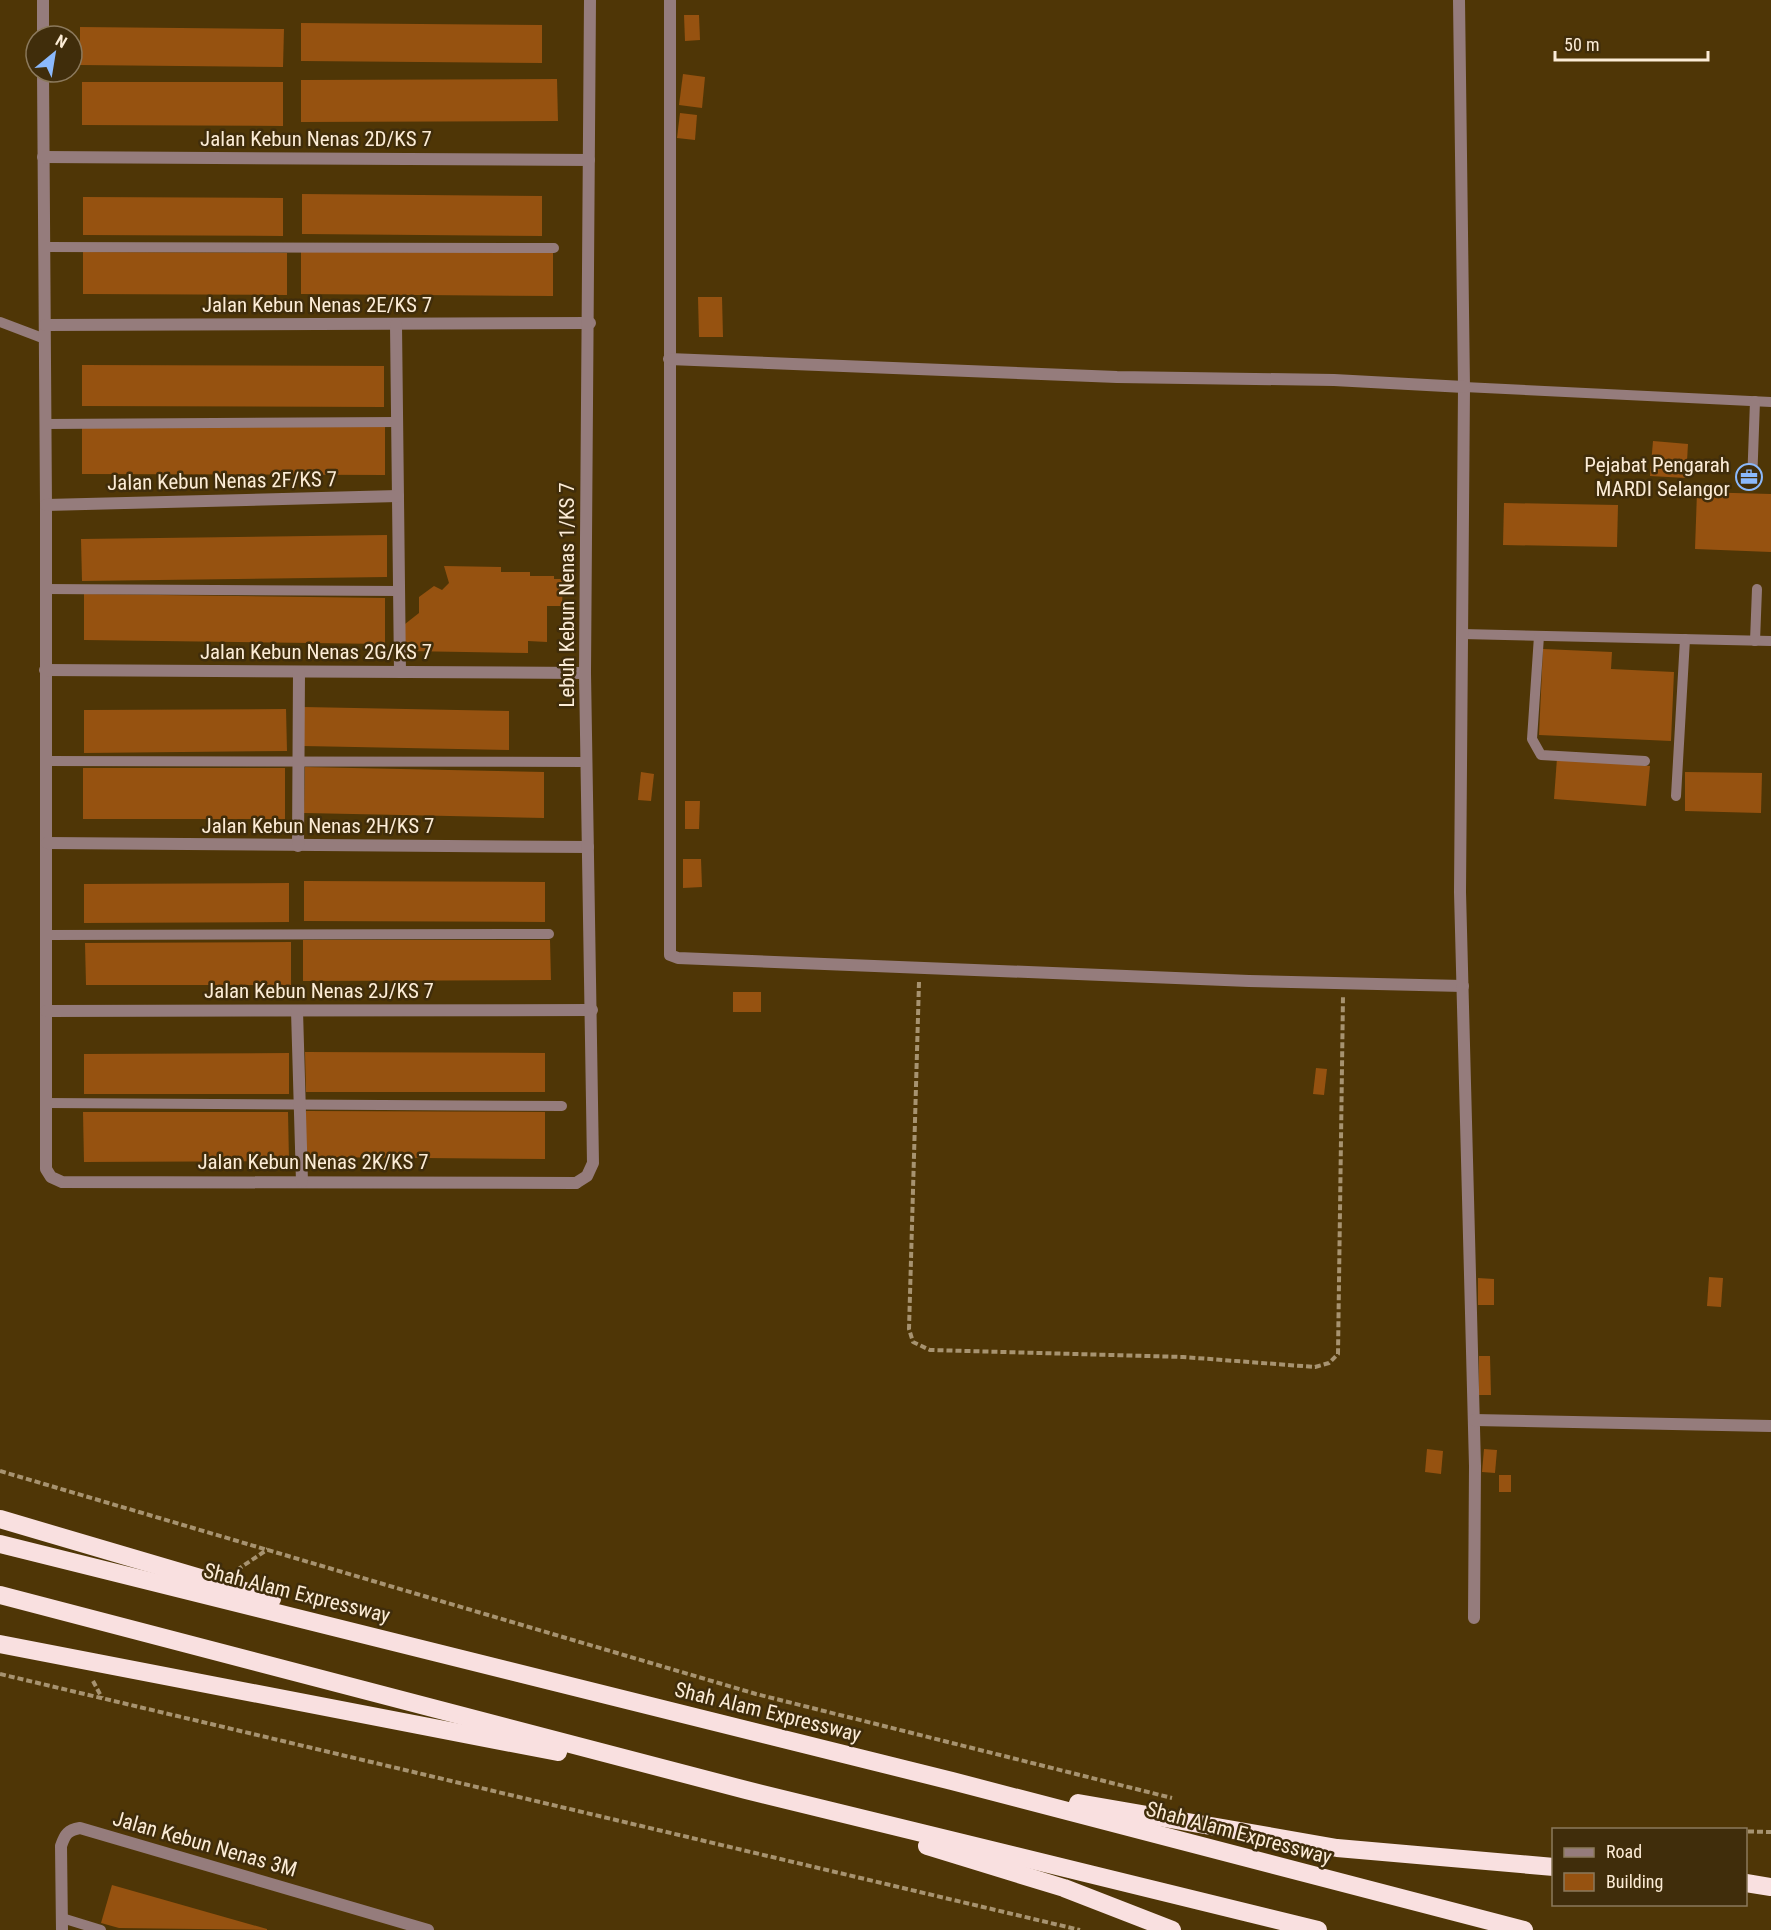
<svg xmlns="http://www.w3.org/2000/svg" width="1771" height="1930" font-family="'Roboto Condensed',sans-serif">
<rect width="100%" height="100%" fill="#4f3606"/>
<g fill="#965210">
<polygon points="684,15 699,15 700,40 685,41"/>
<polygon points="301,23 542,25 542,63 301,61"/>
<polygon points="80,27 284,29 283,67 80,65"/>
<polygon points="683,74 705,77 702,108 679,105"/>
<polygon points="557,79 558,121 301,122 301,80"/>
<polygon points="82,82 283,82 283,126 82,125"/>
<polygon points="680,113 697,115 695,140 677,138"/>
<polygon points="302,194 542,196 542,236 302,234"/>
<polygon points="83,197 283,198 283,236 83,235"/>
<polygon points="301,251 553,252 553,296 301,294"/>
<polygon points="83,252 287,253 287,295 83,294"/>
<polygon points="698,297 722,297 723,337 699,337"/>
<polygon points="82,365 384,366 384,407 82,406"/>
<polygon points="82,426 385,427 385,475 82,474"/>
<polygon points="1653,441 1688,444 1686,478 1650,476"/>
<polygon points="1697,492 1771,494 1771,552 1695,549"/>
<polygon points="1504,503 1618,505 1617,547 1503,545"/>
<polygon points="387,535 387,577 82,581 81,539"/>
<polygon points="444,566 501,567 501,572 530,572 530,576 554,576 554,579 563,579 562,606 547,606 547,642 528,641 528,653 405,651 405,624 419,613 419,597 434,586 442,590 449,583"/>
<polygon points="84,594 385,598 385,644 84,640"/>
<polygon points="1543,649 1612,652 1611,669 1674,672 1671,741 1539,735"/>
<polygon points="304,707 509,711 509,750 303,746"/>
<polygon points="286,709 287,751 84,753 84,710"/>
<polygon points="1557,758 1650,766 1646,806 1554,799"/>
<polygon points="305,767 544,772 544,818 304,813"/>
<rect x="83" y="768" width="202" height="51"/>
<polygon points="641,772 654,774 651,801 638,800"/>
<polygon points="1685,772 1762,773 1761,813 1685,811"/>
<polygon points="685,801 700,801 699,829 685,829"/>
<polygon points="683,859 701,859 702,887 683,888"/>
<polygon points="304,881 545,882 545,922 304,921"/>
<polygon points="289,883 289,922 84,923 84,884"/>
<polygon points="303,940 550,940 551,980 303,981"/>
<polygon points="291,942 291,985 86,985 85,943"/>
<rect x="733" y="992" width="28" height="20"/>
<polygon points="305,1052 545,1053 545,1092 306,1092"/>
<polygon points="289,1053 289,1094 84,1094 84,1054"/>
<polygon points="1316,1068 1327,1069 1324,1095 1313,1094"/>
<polygon points="306,1111 545,1112 545,1159 306,1157"/>
<polygon points="83,1112 288,1112 289,1161 84,1162"/>
<polygon points="1709,1277 1723,1278 1721,1307 1707,1306"/>
<polygon points="1478,1278 1494,1279 1494,1305 1478,1305"/>
<polygon points="1479,1356 1490,1356 1491,1395 1479,1395"/>
<polygon points="1427,1449 1443,1451 1441,1474 1425,1472"/>
<polygon points="1484,1449 1497,1450 1495,1473 1482,1472"/>
<rect x="1499" y="1475" width="12" height="17"/>
<polygon points="112,1885 267,1929 267,1930 119,1928 101,1923"/>
</g>
<g fill="none" stroke-linecap="round" stroke-linejoin="round">
<g stroke="#a79370" stroke-width="4" stroke-dasharray="6 3" stroke-linecap="butt">
<polyline points="919,982 909,1329 913,1342 930,1350 1183,1357 1315,1367 1329,1363 1338,1354 1343,996"/>
<polyline points="0,1471 756,1694 1172,1798"/>
<polyline points="237,1570 268,1549"/>
<polyline points="0,1674 1080,1930"/>
<polyline points="93,1681 102,1698"/>
<polyline points="1685,1830 1771,1832"/>
</g>
<g stroke="#957c7c" stroke-width="10">
<polyline points="44,247 554,248"/>
<polyline points="0,322 45,339"/>
<polyline points="1464,387 1771,402"/>
<polyline points="45,424 397,422"/>
<polyline points="1752,484 1755,401"/>
<polyline points="45,589 399,591"/>
<polyline points="1462,634 1771,641"/>
<polyline points="1539,636 1532,739 1541,755 1645,761"/>
<polyline points="1755,641 1757,589"/>
<polyline points="46,761 586,762"/>
<polyline points="1676,796 1685,639"/>
<polyline points="45,935 549,934"/>
<polyline points="46,1103 562,1106"/>
<polyline points="62,1918 101,1930"/>
</g>
<g stroke="#957c7c" stroke-width="12">
<polyline points="43,0 43,36"/>
<polyline points="670,0 670,955 678,958 1249,981 1463,986"/>
<polyline points="1459,0 1464,387 1460,892 1475,1466 1474,1618"/>
<polyline points="43,72 46,505 46,1169 51,1177 62,1182 576,1183"/>
<polyline points="43,157 589,160"/>
<polyline points="45,325 590,323"/>
<polyline points="396,325 400,672"/>
<polyline points="669,359 1117,377 1334,380 1464,387"/>
<polyline points="46,505 398,496"/>
<polyline points="45,670 585,673"/>
<polyline points="47,843 588,847"/>
<polyline points="298,846 299,672"/>
<polyline points="46,1011 592,1010"/>
<polyline points="297,1011 302,1182"/>
<polyline points="1474,1420 1771,1426"/>
<path d="M62,1930l-1,-84c4,-12 7,-16 19,-18l348,102"/>
</g>
<polyline stroke="#957c7c" stroke-width="12" points="576,1183 587,1176 593,1163 585,673 590,0"/>
<g stroke="#f9e0e0" stroke-width="18">
<polyline points="0,1519 272,1599"/>
<polyline points="0,1544 952,1781 1524,1930"/>
<polyline points="0,1595 746,1790 1318,1930"/>
<polyline points="0,1644 558,1752"/>
<polyline points="1078,1803 1337,1848 1554,1867"/>
<polyline points="927,1846 1064,1888 1172,1930"/>
<polyline points="1746,1883 1771,1887"/>
</g>
</g>
<defs>
<symbol id="office-ring" viewBox="-11 -11 22 22"><circle r="9.5" fill="#402d0b" stroke="#8bb9fc" stroke-width="1.5"/><path d="M-6-3h4V-5.5h4V-3h4V5H-6ZM-1-4.5V-3h2v-1.5ZM-6 0V1H6V0Z" fill="#8bb9fc"/></symbol>
</defs>
<g fill-rule="evenodd">
<use href="#office-ring" x="1734" y="462" width="30" height="30"/>
</g>
<g text-anchor="middle" stroke-width="5" stroke-linejoin="round" paint-order="stroke">
<g font-size="21" fill="#fcecd6" stroke="#402d0b">
<text x="316" y="146">Jalan Kebun Nenas 2D/KS 7</text>
<text x="317" y="312">Jalan Kebun Nenas 2E/KS 7</text>
<text transform="translate(222 481) rotate(-1)" y="7">Jalan Kebun Nenas 2F/KS 7</text>
<text transform="translate(567 595) rotate(-90)" y="7">Lebuh Kebun Nenas 1/KS 7</text>
<text x="316" y="659">Jalan Kebun Nenas 2G/KS 7</text>
<text x="318" y="833">Jalan Kebun Nenas 2H/KS 7</text>
<text x="319" y="998">Jalan Kebun Nenas 2J/KS 7</text>
<text x="313" y="1169">Jalan Kebun Nenas 2K/KS 7</text>
<text transform="translate(297 1593) rotate(14)" y="7">Shah Alam Expressway</text>
<text transform="translate(768 1712) rotate(14)" y="7">Shah Alam Expressway</text>
<text transform="translate(1239 1833) rotate(15)" y="7">Shah Alam Expressway</text>
<text transform="translate(205 1844) rotate(16)" y="7">Jalan Kebun Nenas 3M</text>
</g>
<g font-size="21" fill="#fcecd6" stroke="#402d0b" text-anchor="end">
<text x="1730" y="472">Pejabat Pengarah<tspan x="1730" dy="24">MARDI Selangor</tspan></text>
</g>
</g>
<rect x="1552" y="1828" width="195" height="78" fill="#402d0b" stroke="#8b795c" stroke-width="1.5"/>
<rect x="1564" y="1848" width="30" height="9" fill="#957c7c" stroke="#8b795c" stroke-width="1.5"/>
<text x="1606" y="1858" font-size="18" fill="#fcecd6">Road</text>
<rect x="1564" y="1873" width="30" height="18" fill="#965210" stroke="#8b795c" stroke-width="1.5"/>
<text x="1606" y="1888" font-size="18" fill="#fcecd6">Building</text>
<g transform="translate(54 54) rotate(30)"><circle r="28" fill="#402d0b" stroke="#8b795c" stroke-width="1.5"/>
<path d="M0-4.5L10 22L0 15L-10 22Z" fill="#8bb9fc"/>
<text y="-9" font-size="16" font-weight="bold" text-anchor="middle" fill="#fcecd6">N</text>
</g>
<path d="M1555 51v9h153v-9" fill="none" stroke="#fcecd6" stroke-width="3"/>
<text x="1564" y="51" font-size="18" fill="#fcecd6" stroke="#402d0b" stroke-width="4.5" paint-order="stroke">50 m</text>
</svg>
